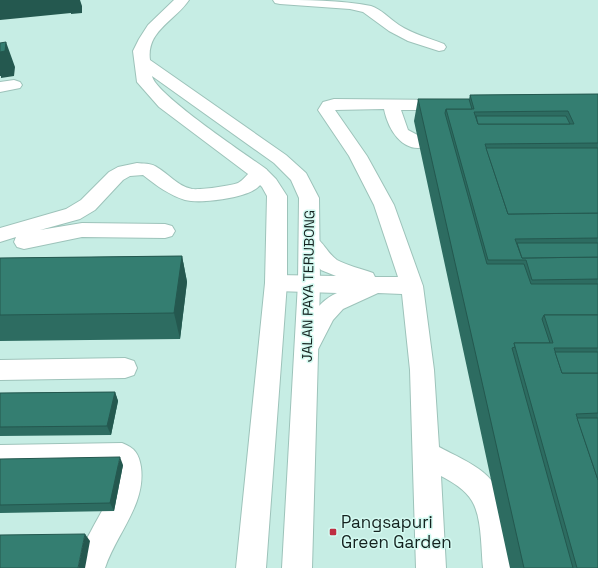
<svg xmlns="http://www.w3.org/2000/svg" width="598" height="568" font-family="'Space Grotesk',sans-serif">
<rect width="100%" height="100%" fill="#c6ede4"/>
<g fill="none" stroke-linecap="round" stroke-linejoin="round">
<defs>
<g id="minor">
<path d="M273,0c32,0 68,0 98,6 10,3 19,13 28,19 14,9 30,13 45,19l2,3 -2,3 -5,1 -31,-10 -19,-10 -26,-19 -13,-3 -70,-5 -5,-1z"/>
<polygon points="14,80 20,82 22,85 20,88 0,92 0,82"/>
<path d="M334,99l113,1 6,1 2,4 -2,4 -6,1h-46l7,20 17,9 3,4 -3,4c-23,6 -37,-18 -41,-38l-49,1 32,46 27,49 29,81 11,84 5,77c15,8 32,15 45,26 25,20 26,66 29,95h-30c-2,-19 -1,-51 -11,-67 -7,-12 -20,-19 -31,-25l5,92h-30l-6,-198 -8,-76 -24,-1 -35,16 -10,11 -18,35 -8,3 -8,-3 -4,-7c11,-22 19,-45 42,-55l-61,-2 -8,-2 -3,-6 3,-6 8,-2 60,1 -15,-6 -22,-27 3,-5c20,-6 21,12 35,22 9,5 25,9 36,13l2,4h23l-24,-72 -25,-49 -31,-46 5,-8z"/>
<path d="M137,163c6,1 13,0 18,3 13,7 22,20 37,23 9,1 38,-3 46,-6 12,-7 11,-18 28,-14l2,4c-3,5 -6,11 -11,15 -12,10 -56,16 -72,12 -16,-5 -28,-14 -42,-25l-13,1 -7,4 -28,30 -15,9 -40,11 42,-7 83,1 7,2 3,5 -3,5 -7,2 -83,-1 -58,12 -7,-2 -3,-5 2,-5 -16,5v-14l66,-19 15,-9 28,-28 9,-5z"/>
<polygon points="125,358 134,361 137,368 134,375 125,378 0,380 0,360"/>
<path d="M122,443c13,5 17,11 19,24 5,38 -25,67 -36,101h-30c4,-13 9,-25 16,-37 11,-22 25,-38 22,-64l-113,2v-24z"/>
</g>
<path id="major" d="M174,0h15c-14,21 -43,31 -39,60l136,95 20,18 13,25 1,85 -8,285h-30l16,-285 1,-85 -8,-18 -17,-17 -122,-87c3,18 95,79 114,93l10,10 11,17v87l-21,285h-30l29,-285 2,-87 -5,-9 -10,-10 -93,-70 -22,-25 -4,-31 6,-12 9,-14z"/>
</defs>
<use href="#minor" stroke="#9dc3ba" stroke-width="2"/>
<use href="#major" stroke="#9dc3ba" stroke-width="2"/>
<use href="#minor" fill="#fff" fill-rule="evenodd"/>
<use href="#major" fill="#fff" fill-rule="evenodd"/>
</g>
<g fill="#2d6c61">
<polygon points="598,94 598,568 510,568 414,121 418,99 469,99 470,95"/>
<polygon points="182,256 187,282 180,339 0,341 0,258"/>
<polygon points="115,392 118,401 111,435 0,436 0,393"/>
<polygon points="0,459 123,465 114,511 0,513"/>
</g>
<g fill="#24584f">
<polygon points="0,0 80,0 82,6 82,13 71,14 71,13 0,20"/>
<polygon points="6,42 15,67 14,76 1,78 1,76 0,76 0,52"/>
<polygon points="182,256 187,282 180,339 174,313"/>
<polygon points="115,392 118,401 111,435 107,426"/>
<polygon points="120,457 123,465 114,511 110,503"/>
<polygon points="85,534 90,541 85,568 78,568"/>
</g>
<g fill="#347e71" stroke="#24584f" fill-rule="evenodd">
<polygon points="6,42 5,51 0,52 0,43"/>
<path d="M598,94v49l-113,1 23,70 90,-1v25l-83,1 7,19 76,-1v22l-66,1 -6,-20h-38l-42,-151h28l-4,-14zM568,111l6,13h-96l-4,-12z"/>
<polygon points="418,99 469,99 472,109 446,109 445,113 487,264 524,264 531,284 598,284 598,315 544,315 542,319 550,343 514,343 515,347 512,348 573,568 524,568"/>
<polygon points="476,116 566,116 570,124 478,124"/>
<polygon points="486,148 598,148 598,213 508,214"/>
<polygon points="517,243 598,243 598,257 522,258"/>
<polygon points="182,256 174,313 0,315 0,258"/>
<polygon points="544,315 598,315 598,348 554,348 562,373 598,373 598,413 576,414 598,480 598,568 577,568 514,343 553,343"/>
<polygon points="555,352 598,352 598,373 562,373"/>
<polygon points="115,392 107,426 0,427 0,393"/>
<polygon points="577,418 598,418 598,480"/>
<polygon points="120,457 110,503 0,505 0,459"/>
<polygon points="85,534 78,568 0,568 0,535"/>
</g>
<rect fill="#be2e42" stroke="#d3faf1" stroke-width="1.5" x="329" y="528" width="8" height="8" rx="2"/>
<g text-anchor="middle" stroke-width="3" stroke-linejoin="round" paint-order="stroke">
<g font-size="14" fill="#14221f" stroke="#d3faf1">
<text transform="translate(308 286) rotate(-89)" y="5">JALAN PAYA TERUBONG</text>
</g>
<g font-size="17" fill="#14221f" stroke="#d3faf1" text-anchor="start">
<text x="341" y="528">Pangsapuri<tspan x="341" dy="20">Green Garden</tspan></text>
</g>
</g>
</svg>
